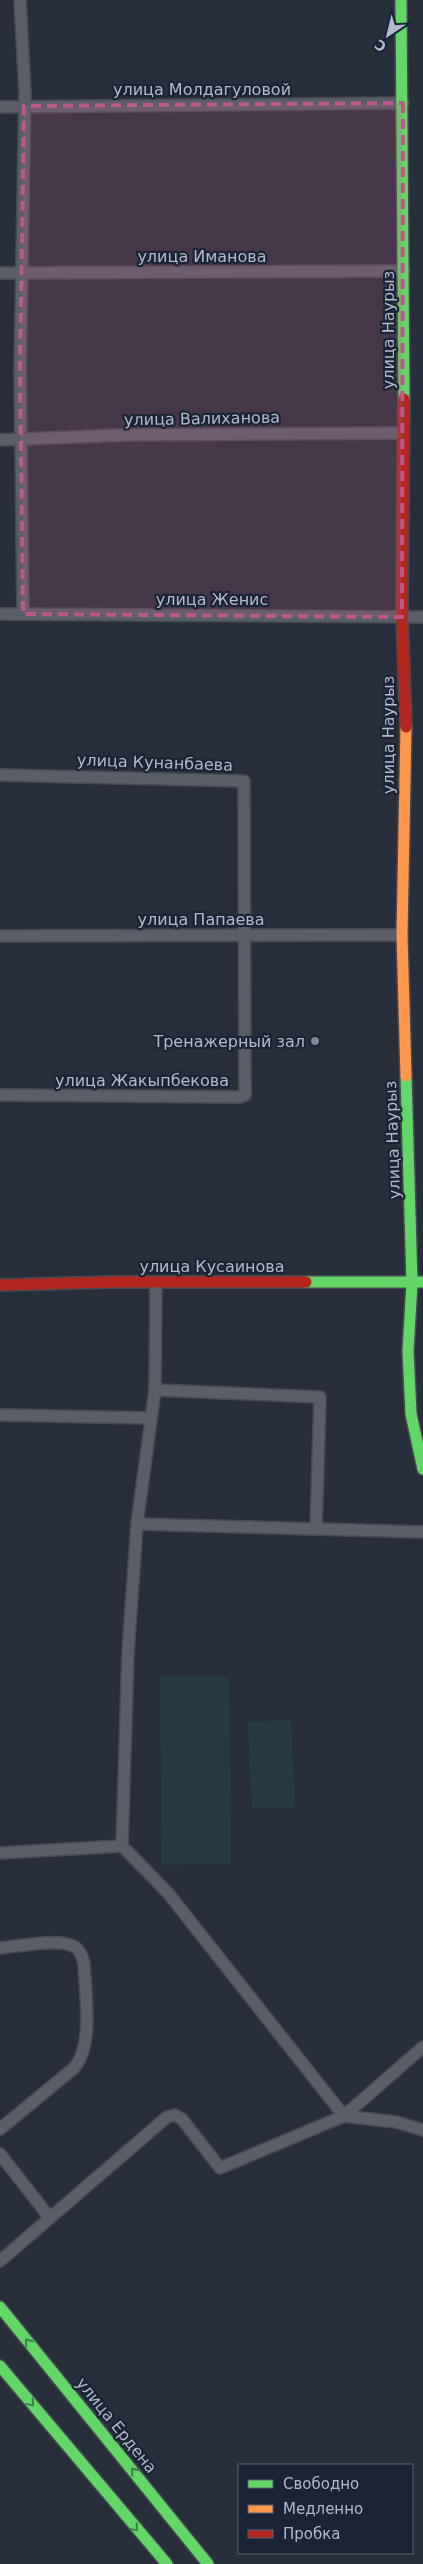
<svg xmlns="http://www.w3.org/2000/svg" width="423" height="2564" font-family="'DejaVu Sans',sans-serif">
<rect width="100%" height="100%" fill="#292f3a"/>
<g fill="#253a41">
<polygon points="160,1677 229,1677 231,1864 162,1865"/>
<polygon points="291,1720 295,1807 252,1809 248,1722"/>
</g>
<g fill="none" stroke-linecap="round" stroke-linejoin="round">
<defs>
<g id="street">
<polyline points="20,0 25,93 20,370 23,614"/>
<polyline points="0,107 403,103"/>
<polyline points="0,273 404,271"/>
<polyline points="0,440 122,435 404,433"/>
<polyline points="0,614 423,617"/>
<polyline points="0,775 244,781 245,1090 245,1095 240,1097 0,1095"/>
<polyline points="0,936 402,935"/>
<polyline points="156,1282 155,1390 137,1524 128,1652 122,1846 168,1893 344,2116 396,2122 423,2130"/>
<polyline points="155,1390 320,1397 316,1529"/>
<polyline points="0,1415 151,1418"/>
<polyline points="137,1524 423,1532"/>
<polyline points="0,1853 122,1846"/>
<path d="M0,1948c18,-2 60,-10 75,-1 6,4 7,10 9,16 1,30 10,82 -10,105l-74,61"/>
<polyline points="0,2154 50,2218"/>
<polyline points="0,2261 167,2117 175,2115 182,2119 220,2168 344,2116 423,2047"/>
</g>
<g id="fast">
<polyline points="401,0 404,399"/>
<polyline points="406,1076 412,1283 408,1351 411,1414 423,1469"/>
<polyline points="306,1282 423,1282"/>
<polyline points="0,2307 208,2564"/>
<polyline points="0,2366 167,2564"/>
</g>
<polyline id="slow" points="406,727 402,935 406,1076"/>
<g id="jam">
<polyline points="404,399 402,617 406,727"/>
<polyline points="0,1285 112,1282 306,1282"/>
</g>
</defs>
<use href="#street" stroke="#464a53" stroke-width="14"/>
<use href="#fast" stroke="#464a53" stroke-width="14"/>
<use href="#slow" stroke="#464a53" stroke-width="14"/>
<use href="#jam" stroke="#464a53" stroke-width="14"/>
<use href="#street" stroke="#5a5e68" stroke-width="11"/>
<use href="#fast" stroke="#63d668" stroke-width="11"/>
<use href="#slow" stroke="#ff974d" stroke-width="11"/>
<use href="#jam" stroke="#b3261e" stroke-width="11"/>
</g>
<defs><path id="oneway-chevron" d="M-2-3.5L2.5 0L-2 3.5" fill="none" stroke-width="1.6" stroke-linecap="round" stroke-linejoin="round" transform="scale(1.25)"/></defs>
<g stroke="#3f7d4f">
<use href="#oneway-chevron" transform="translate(28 2342) rotate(-129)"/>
<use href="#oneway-chevron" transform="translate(31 2403) rotate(50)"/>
<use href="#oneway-chevron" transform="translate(134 2471) rotate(-129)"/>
<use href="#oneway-chevron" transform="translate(135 2528) rotate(49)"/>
</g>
<path fill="#bc5988" fill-opacity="0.2" stroke="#bc5988" stroke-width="4" stroke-dasharray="10 6" stroke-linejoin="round" d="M403,103l-1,514 -379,-3 -3,-244 4,-264z"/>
<circle fill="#838998" stroke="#1b2436" stroke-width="2" cx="315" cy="1041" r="5"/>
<g text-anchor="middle" stroke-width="4.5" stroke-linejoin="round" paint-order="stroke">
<g font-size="16" fill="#b3bacb" stroke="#1b2436">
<text x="202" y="95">улица Молдагуловой</text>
<text x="202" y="262">улица Иманова</text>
<text transform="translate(388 330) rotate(-90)" y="6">улица Наурыз</text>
<text transform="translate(202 418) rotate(-1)" y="6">улица Валиханова</text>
<text x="212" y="605">улица Женис</text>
<text transform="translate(388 735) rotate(-90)" y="6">улица Наурыз</text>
<text transform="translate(155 762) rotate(2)" y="6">улица Кунанбаева</text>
<text x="201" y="925">улица Папаева</text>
<text x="142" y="1086">улица Жакыпбекова</text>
<text transform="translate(392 1140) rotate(-92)" y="6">улица Наурыз</text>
<text x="212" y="1272">улица Кусаинова</text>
<text transform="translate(117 2425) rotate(51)" y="6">улица Ердена</text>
</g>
<g font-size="16" fill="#b3bacb" stroke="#1b2436" text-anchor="end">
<text x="305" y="1047">Тренажерный зал</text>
</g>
</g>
<rect x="238" y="2464" width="175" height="90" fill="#1b2436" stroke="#586072"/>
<rect x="248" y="2480" width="25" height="8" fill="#63d668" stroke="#586072"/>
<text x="283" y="2489" font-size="15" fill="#b3bacb">Свободно</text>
<rect x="248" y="2505" width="25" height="8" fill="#ff974d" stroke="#586072"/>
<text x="283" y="2514" font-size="15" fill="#b3bacb">Медленно</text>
<rect x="248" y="2530" width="25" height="8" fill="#b3261e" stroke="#586072"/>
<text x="283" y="2539" font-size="15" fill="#b3bacb">Пробка</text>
<g transform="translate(388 35) rotate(215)" stroke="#1b2436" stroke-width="4" paint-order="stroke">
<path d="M0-4L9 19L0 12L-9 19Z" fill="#b3bacb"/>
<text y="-8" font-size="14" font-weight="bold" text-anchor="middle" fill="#b3bacb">С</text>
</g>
</svg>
